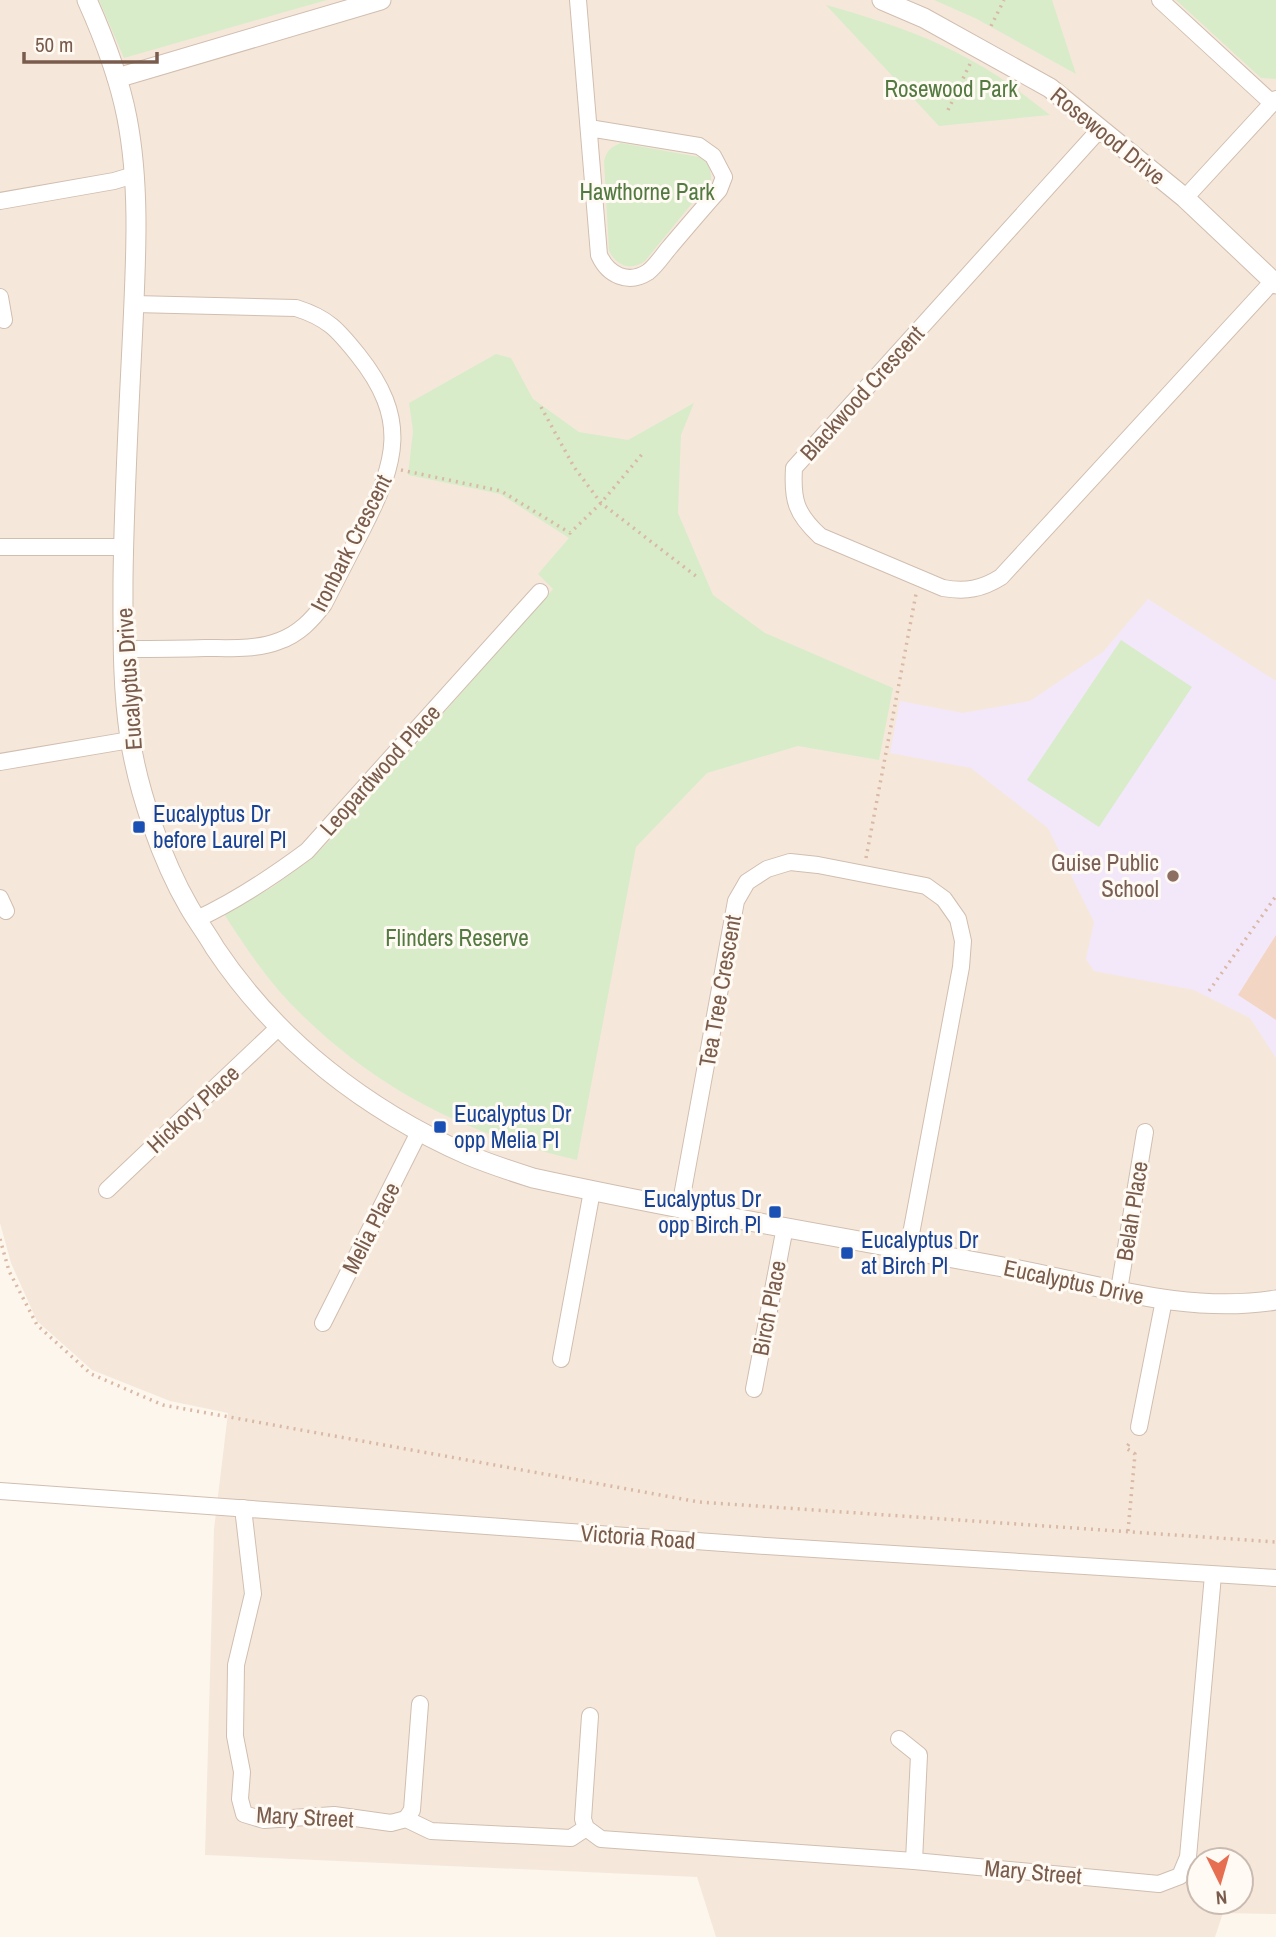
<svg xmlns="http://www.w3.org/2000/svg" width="1276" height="1937" font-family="'Archivo Narrow',sans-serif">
<rect width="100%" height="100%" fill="#fdf6ec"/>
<path fill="#f5e8da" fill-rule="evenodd" d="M0,0h1276v1914l-53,-1 -8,24h-499l-19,-60 -492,-22 9,-326 14,-116 -58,-12 -78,-31 -55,-49 -26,-58 -11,-40zM1199,1860h42v42h-42z"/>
<polygon fill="#f3e8fa" points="1148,599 1276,681 1276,1058 1250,1018 1194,990 1094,971 1086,959 1094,922 1048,828 971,768 890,753 900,701 963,713 1030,701 1103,652"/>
<g fill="#d8ecc9">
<polygon points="99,0 327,0 124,58"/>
<polygon points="934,0 1052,0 1076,74 977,19"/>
<polygon points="1176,0 1276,0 1276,79 1261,78"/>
<path d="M826,5c54,15 109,33 157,62 24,14 45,31 67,48l-111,11z"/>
<path d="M621,143l78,14c10,6 12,12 12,23l-66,81c-14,10 -27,6 -36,-10l-5,-90c3,-11 7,-14 17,-18z"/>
<path d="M496,354l15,4 22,41 46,33 49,8 66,-37 -13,32 -3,78 35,82 52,38 128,55 -14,72 -81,-14 -91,27 -71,74 -59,313c-114,-27 -203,-71 -286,-156 -26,-27 -47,-59 -67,-90l47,-26 39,-28 36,-36 207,-235 -15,-15 31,-36 -69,-44 -92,-19 5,-44 -4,-28z"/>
<polygon points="1121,640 1192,687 1099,827 1027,780"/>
</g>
<polygon fill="#f3d5c3" points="1276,935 1276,1020 1238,995"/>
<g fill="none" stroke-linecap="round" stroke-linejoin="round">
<defs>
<g id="minor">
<path d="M578,0l21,255c9,20 29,30 49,17 8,-6 15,-17 21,-24 17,-20 33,-39 50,-58l5,-13 -11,-21 -14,-10 -110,-18"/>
<polyline points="1160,0 1272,103"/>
<path d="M1100,129l-306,339c-2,32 2,46 26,68l123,52c23,4 39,1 58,-11l272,-296"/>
<polyline points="1185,198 1276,99"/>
<polyline points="0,201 114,181 134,175"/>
<polyline points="0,297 4,320"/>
<polyline points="0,547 123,547"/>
<path d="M124,649c27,0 54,0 81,-1 24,0 51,2 74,-7 20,-7 33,-21 45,-37 13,-25 26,-51 39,-76 34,-67 46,-109 -5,-173 -20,-25 -30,-37 -62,-47l-162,-4"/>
<polyline points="0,762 130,740"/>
<polyline points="0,898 6,911"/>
<path d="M197,919c39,-18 75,-42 110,-68l233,-259"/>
<polyline points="107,1190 278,1028"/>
<polyline points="680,1207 736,901 747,882 767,869 790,862 818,865 926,886 944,899 958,919 963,941 961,967 908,1250"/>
<polyline points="1119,1290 1145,1132"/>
<polyline points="323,1323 419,1132"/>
<polyline points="561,1359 592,1191"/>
<polyline points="754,1389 785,1227"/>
<polyline points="1139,1427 1164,1300"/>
<polyline points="0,1491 766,1546 1276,1578"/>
<polyline points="243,1508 253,1594 236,1665 235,1736 242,1772 240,1799 244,1814 264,1820 334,1815 391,1823 406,1819 431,1831 571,1838 586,1828"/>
<polyline points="590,1716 583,1819 586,1828 601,1839 914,1861 1159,1884 1180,1876 1188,1857 1213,1575"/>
<polyline points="899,1739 919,1755 914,1861"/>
<polyline points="406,1819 412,1810 420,1704"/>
</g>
<g id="tertiary">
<path d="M87,0c17,38 32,76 40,118 13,67 9,138 6,206 -4,85 -9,171 -10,256 0,52 -1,106 7,158 8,53 32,123 59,169 8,14 18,27 26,41 62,93 151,162 253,207 21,9 43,16 65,23 156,34 313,60 470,89 90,16 181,48 273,33"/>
<polyline points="882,0 924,18 1050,88 1185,198 1276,284"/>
<polyline points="117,78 381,0"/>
</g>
</defs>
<use href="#minor" stroke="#d1beb0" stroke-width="18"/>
<use href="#tertiary" stroke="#d1beb0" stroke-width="21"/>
<g stroke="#d9b8a5" stroke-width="3.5" stroke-dasharray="2 5" stroke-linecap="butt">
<polyline points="991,26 1004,0"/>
<polyline points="948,110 970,64"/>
<polyline points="541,407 574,467 601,503 697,577"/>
<polyline points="401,470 501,491 570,533 601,503 643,453"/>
<polyline points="866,858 916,594"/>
<polyline points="1209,991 1276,896"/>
<polyline points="0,1239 9,1271 37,1325 91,1374 163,1405 699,1502 1276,1542"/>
<polyline points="1128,1531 1135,1454 1126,1448 1131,1441"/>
</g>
<use href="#minor" stroke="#fff" stroke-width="16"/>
<use href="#tertiary" stroke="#fff" stroke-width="19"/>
</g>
<g fill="#1a4fb4" stroke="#fffaf3" stroke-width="2.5">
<rect x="132" y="820" width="14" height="14" rx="3.5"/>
<rect x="433" y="1120" width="14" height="14" rx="3.5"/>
<rect x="768" y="1205" width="14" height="14" rx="3.5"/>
<rect x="840" y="1246" width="14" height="14" rx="3.5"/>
</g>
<circle fill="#8d6e63" stroke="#fffaf3" stroke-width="2.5" cx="1173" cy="876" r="7"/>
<g text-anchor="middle" stroke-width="6" stroke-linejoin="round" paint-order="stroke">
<g font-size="23" fill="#537a41" stroke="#fffaf3">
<text x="951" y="97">Rosewood Park</text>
<text x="647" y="200">Hawthorne Park</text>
<text x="457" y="946">Flinders Reserve</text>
</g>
<g font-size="23" fill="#7a5c4d" stroke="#fffaf3">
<text transform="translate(1108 136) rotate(39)" y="8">Rosewood Drive</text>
<text transform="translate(862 393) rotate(-48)" y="8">Blackwood Crescent</text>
<text transform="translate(351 543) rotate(-63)" y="8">Ironbark Crescent</text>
<text transform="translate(129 679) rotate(-94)" y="8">Eucalyptus Drive</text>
<text transform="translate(380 770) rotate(-48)" y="8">Leopardwood Place</text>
<text transform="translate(720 991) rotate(-80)" y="8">Tea Tree Crescent</text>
<text transform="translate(193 1109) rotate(-43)" y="8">Hickory Place</text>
<text transform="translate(1132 1211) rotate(-81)" y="8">Belah Place</text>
<text transform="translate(371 1228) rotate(-63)" y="8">Melia Place</text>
<text transform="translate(1074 1282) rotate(12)" y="8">Eucalyptus Drive</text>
<text transform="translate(769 1308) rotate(-79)" y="8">Birch Place</text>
<text transform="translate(638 1537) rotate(4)" y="8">Victoria Road</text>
<text transform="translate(305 1817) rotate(3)" y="8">Mary Street</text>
<text transform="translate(1033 1872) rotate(5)" y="8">Mary Street</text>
</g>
<g font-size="23" fill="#164399" stroke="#fffaf3" text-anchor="start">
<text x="153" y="822">Eucalyptus Dr<tspan x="153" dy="26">before Laurel Pl</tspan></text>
<text x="454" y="1122">Eucalyptus Dr<tspan x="454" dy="26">opp Melia Pl</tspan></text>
<text x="761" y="1207" text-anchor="end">Eucalyptus Dr<tspan x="761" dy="26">opp Birch Pl</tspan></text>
<text x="861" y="1248">Eucalyptus Dr<tspan x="861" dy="26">at Birch Pl</tspan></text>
</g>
<g font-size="23" fill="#785e54" stroke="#fffaf3" text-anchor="end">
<text x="1159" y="871">Guise Public<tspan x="1159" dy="26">School</tspan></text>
</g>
</g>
<g transform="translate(1220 1881) rotate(175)"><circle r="33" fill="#fffaf3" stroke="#cabbb1" stroke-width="2"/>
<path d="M0-5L12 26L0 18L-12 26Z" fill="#e76f51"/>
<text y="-10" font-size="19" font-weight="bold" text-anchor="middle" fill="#7a5c4d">N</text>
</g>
<path d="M24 52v10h133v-10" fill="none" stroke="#7a5c4d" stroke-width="3.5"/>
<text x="35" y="52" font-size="21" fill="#7a5c4d" stroke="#fffaf3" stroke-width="5" paint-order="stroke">50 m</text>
</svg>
